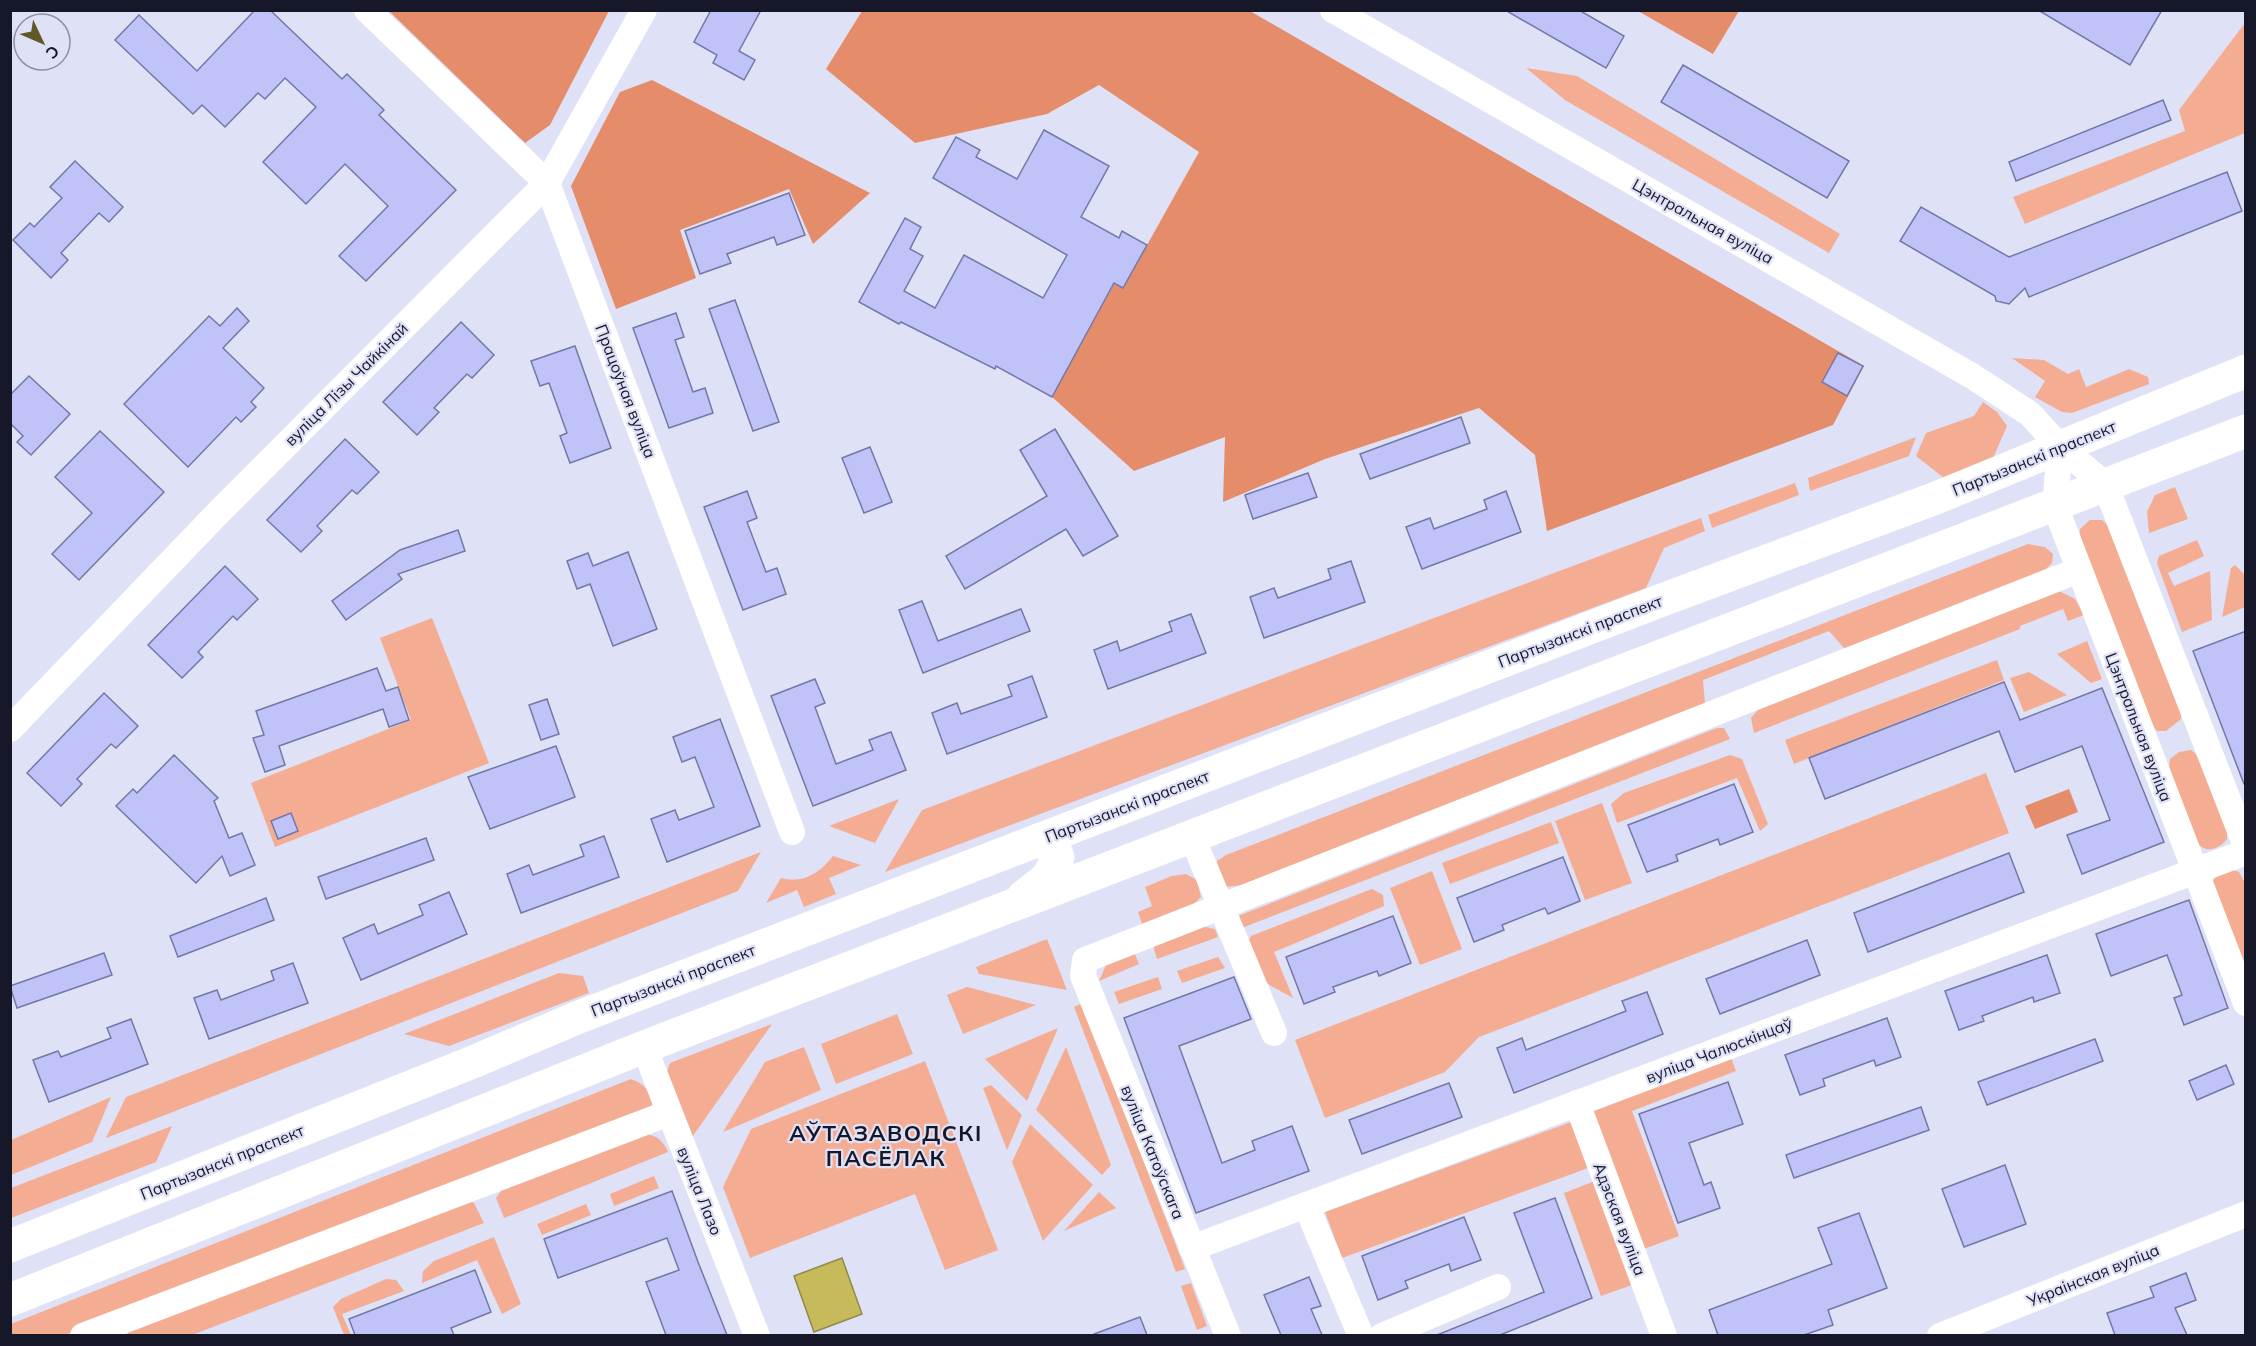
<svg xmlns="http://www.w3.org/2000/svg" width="2256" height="1346" font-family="Mulish,sans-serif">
<rect width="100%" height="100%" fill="#dfe1f6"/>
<g fill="#f4ad92">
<polygon points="2245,23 2245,133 2025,224 2013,197 2185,131 2179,110"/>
<polygon points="1526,68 1577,76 1840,234 1829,253 1565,100"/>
<polygon points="2012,358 2044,360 2068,374 2079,369 2086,387 2129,369 2148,377 2149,384 2072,413 2062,412 2035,397 2045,381"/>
<polygon points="1983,402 1997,412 2007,426 1993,458 1944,478 1916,456 1926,433 1974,416"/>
<polygon points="1916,437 1909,456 1810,491 1808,478"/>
<polygon points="1795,483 1799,495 1712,528 1708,515"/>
<polygon points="2175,487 2188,519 2149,533 2147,512 2155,495"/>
<polygon points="1701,518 1705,531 1664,548 1646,588 885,872 922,810"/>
<polygon points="2090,520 2102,520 2114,531 2181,708 2181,719 2166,731 2157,731 2149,723 2079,544 2080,529"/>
<polygon points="2197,540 2204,556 2168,573 2174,586 2210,571 2212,620 2182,632 2157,563 2159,556"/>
<polygon points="2028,544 2045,547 2053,554 2052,563 2044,571 1845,649 1829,631 1703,680 1705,704 1242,885 1225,887 1216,873 1217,861 1226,855"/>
<polygon points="2235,565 2245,575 2245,607 2222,617 2231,568"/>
<polygon points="2059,591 2075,599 2084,615 2068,621 2063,609 2020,626 2020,629 1754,733 1751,718 1758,710"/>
<polygon points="432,618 489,763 275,847 251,783 411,720 380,638"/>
<polygon points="2087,641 2102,679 2091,683 2057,654"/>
<polygon points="1997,660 2004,680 1794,764 1785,740"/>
<polygon points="2029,672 2067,695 2024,712 2010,678"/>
<polygon points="1717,728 1724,728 1730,739 1239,929 1238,916"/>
<path d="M2191,750l7,6 29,75v8c-8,10 -21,15 -30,4l-28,-75 1,-9 9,-7z"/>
<polygon points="1730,755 1742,759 1768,824 1760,831 1737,778 1617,823 1611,804 1624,793"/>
<polygon points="1986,773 2009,833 1479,1037 1445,1072 1325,1118 1295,1040"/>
<polygon points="899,799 875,843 829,826"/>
<polygon points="1602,803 1632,883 1585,900 1555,821"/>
<polygon points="1551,822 1559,843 1450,884 1442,863"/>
<polygon points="761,852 738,891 106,1138 126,1097"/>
<path d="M833,856l28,9 -32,13 7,16 -32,13 -7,-17 -31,13 15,-25c22,6 39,-5 52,-22z"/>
<polygon points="2229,869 2239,872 2245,883 2245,972 2212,882 2218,874"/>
<polygon points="1432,871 1462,949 1420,965 1390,888"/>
<polygon points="1186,874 1197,880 1201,897 1191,907 1142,924 1138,912 1152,906 1145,887 1172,876"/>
<polygon points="1372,889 1383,895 1384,906 1274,952 1293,998 1266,983 1246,946 1251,936"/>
<polygon points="1201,926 1215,929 1218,937 1157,959 1153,945"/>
<polygon points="1047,939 1067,990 979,974 976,967"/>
<polygon points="1134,952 1139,964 1099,981 1107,963"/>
<polygon points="1218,957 1225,968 1182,983 1177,971"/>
<polygon points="559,973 583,976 589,993 449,1046 404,1034"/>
<polygon points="1158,977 1162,989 1119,1004 1114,992"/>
<polygon points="967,987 1036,1005 963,1034 947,995"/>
<polygon points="1083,1003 1185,1269 1176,1272 1074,1007"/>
<polygon points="897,1014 913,1054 836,1084 821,1044"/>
<polygon points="772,1024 690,1140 665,1078 670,1063"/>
<polygon points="1058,1028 1027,1101 985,1059"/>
<polygon points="804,1047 821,1090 723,1132 765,1062"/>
<polygon points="1066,1047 1111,1165 1102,1175 1036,1110"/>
<polygon points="1730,1055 1736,1071 1632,1111 1679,1236 1641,1250 1589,1109"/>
<polygon points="925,1061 998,1250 945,1270 915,1194 750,1258 723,1187 751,1129"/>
<path d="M631,1079c14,5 26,17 19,33l-585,223 -54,1v-12z"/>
<polygon points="991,1085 1022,1115 1007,1150 983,1088"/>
<polygon points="111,1097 92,1142 11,1175 11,1140"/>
<polygon points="1571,1122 1588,1168 1342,1258 1325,1212"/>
<polygon points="1030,1124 1093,1185 1043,1241 1012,1162"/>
<polygon points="172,1126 156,1162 11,1218 11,1188"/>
<path d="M644,1134c13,1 19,7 24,18l-164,66 -8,-20 7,-10z"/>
<polygon points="654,1176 659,1188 614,1206 610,1194"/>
<polygon points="1595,1181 1632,1285 1601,1296 1564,1193"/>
<polygon points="1099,1192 1116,1208 1064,1231"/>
<polygon points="469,1201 474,1203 484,1223 192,1335 126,1336 129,1332"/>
<polygon points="586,1204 591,1215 542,1235 537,1224"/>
<polygon points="494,1237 521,1304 502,1314 477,1260 422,1283 423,1271 434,1261"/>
<polygon points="386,1279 396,1280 404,1291 342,1314 351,1335 344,1335 333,1307 341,1299"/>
<polygon points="1191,1283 1207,1326 1197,1330 1181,1286"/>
</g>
<g fill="#e58d6b">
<polygon points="389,11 609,11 550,125 525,143"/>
<polygon points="862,11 1250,11 1864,366 1833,425 1547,531 1535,455 1479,408 1325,459 1223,502 1225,437 1134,471 1051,396 1114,284 1123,288 1199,152 1099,85 1047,114 915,143 826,69"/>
<polygon points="1638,11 1739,11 1713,54"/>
<polygon points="652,80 870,193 813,244 789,189 680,230 696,278 616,309 571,186 620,92"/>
<polygon points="2069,789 2078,812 2035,829 2025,806"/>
</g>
<polygon fill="#c6ba5b" stroke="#91894c" stroke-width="1.5" points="842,1258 862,1314 814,1332 794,1276"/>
<g fill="#bfc3f7" stroke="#7577a7" stroke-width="1.5">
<polygon points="255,10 270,10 342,79 347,74 384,110 379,115 456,190 366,281 339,256 388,206 345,164 306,204 263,162 316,107 285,78 265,99 258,93 225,127 202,105 193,114 115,40 139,15 197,71"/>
<polygon points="711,10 761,10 739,51 755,60 744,80 713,63 717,55 694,42"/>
<polygon points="1505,10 1579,10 1624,36 1606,68"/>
<polygon points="2038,10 2162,10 2130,65"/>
<polygon points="1683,65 1849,161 1827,198 1661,102"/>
<polygon points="2163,100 2171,120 2016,181 2009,162"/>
<polygon points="1044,130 1109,166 1081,217 1119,238 1122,231 1147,245 1123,288 1114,283 1052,397 996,366 995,369 901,322 899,324 859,302 905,218 921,227 910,249 923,256 904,291 935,308 964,255 1043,298 1067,255 933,178 956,137 980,150 976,157 1017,179"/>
<polygon points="75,161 123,207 109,222 99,213 61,253 68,260 51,278 13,240 30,223 34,227 62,198 50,187"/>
<polygon points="2227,172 2242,211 2029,297 2025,288 2009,304 1996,301 1995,296 1900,241 1921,207 2009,257"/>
<polygon points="789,193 805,235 777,245 774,237 727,254 731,263 700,274 685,231"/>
<polygon points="735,300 779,422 753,431 709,309"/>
<polygon points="237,308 249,321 223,348 264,388 251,402 256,407 241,422 236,417 188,467 124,404 209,316 220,326"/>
<polygon points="676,313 684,337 675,340 693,392 705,388 713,413 669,428 633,328"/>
<polygon points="461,322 494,355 472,378 467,374 434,408 439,412 417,435 383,402"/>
<polygon points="575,346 611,448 570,463 560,436 567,433 549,383 540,386 531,361"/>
<polygon points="1838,353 1863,366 1847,396 1822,382"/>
<polygon points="29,376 70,414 31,455 17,442 23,436 10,423 10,395"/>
<polygon points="1461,417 1470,443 1370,479 1360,454"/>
<polygon points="1055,429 1118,536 1083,556 1066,529 965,589 946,556 1047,496 1020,450"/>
<polygon points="100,431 164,492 79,580 52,554 92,513 55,477"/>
<polygon points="345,439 379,472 357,494 352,490 317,526 322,531 301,552 267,520"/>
<polygon points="870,447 892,502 864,513 842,458"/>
<polygon points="1308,473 1317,497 1253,519 1245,495"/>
<polygon points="747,491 757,518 747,522 766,572 777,568 786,594 743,610 704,507"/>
<polygon points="1506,491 1521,532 1422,569 1406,527 1430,518 1434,529 1487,509 1484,500"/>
<polygon points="458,530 465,551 398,574 402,579 346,620 332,601 400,550"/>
<polygon points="628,552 657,629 613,646 590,584 577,589 567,561 588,553 593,566"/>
<polygon points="1351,561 1365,602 1264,638 1250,597 1274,588 1278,598 1331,579 1328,569"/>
<polygon points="225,566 258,599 237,620 233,616 198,652 203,657 182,678 148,645"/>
<polygon points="922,601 938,641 1021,609 1030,631 923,673 899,610"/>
<polygon points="1191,614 1206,653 1108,689 1094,650 1117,641 1120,651 1172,631 1169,622"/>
<polygon points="2246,631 2246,784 2244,784 2193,651"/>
<polygon points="377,668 386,691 398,687 409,720 389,727 383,709 279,746 285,765 265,772 253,738 264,735 256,711"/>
<polygon points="1032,676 1047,717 947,754 932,713 957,703 961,714 1012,696 1008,685"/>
<polygon points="815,679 825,703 815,707 836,764 873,750 869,740 891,732 906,770 813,806 771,696"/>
<polygon points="2004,682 2020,720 2102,688 2164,842 2082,874 2067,835 2110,820 2082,746 2015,772 1999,731 1825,799 1809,758"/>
<polygon points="104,693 138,726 116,748 111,744 77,779 82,784 61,806 27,773"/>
<polygon points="547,699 559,734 541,740 529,705"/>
<polygon points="720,719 760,826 667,862 651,819 675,810 679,820 714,807 695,757 682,762 673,737"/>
<polygon points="556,746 575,797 490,829 468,777"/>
<polygon points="174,755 218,798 214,801 229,838 242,833 255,865 230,876 222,856 196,883 116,806 133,789 137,793"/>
<polygon points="1734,784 1753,832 1720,845 1718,839 1676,855 1678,861 1647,872 1628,825"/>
<polygon points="291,813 298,831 278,839 271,821"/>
<polygon points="604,836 619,877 521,913 507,874 529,865 533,875 584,856 580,845"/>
<polygon points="426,838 434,860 326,899 318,877"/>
<polygon points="2009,853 2024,892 1868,952 1854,913"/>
<polygon points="1563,857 1580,901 1548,914 1545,908 1502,925 1504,930 1474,942 1457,898"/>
<polygon points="449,892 467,934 361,980 343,938 374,924 378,934 423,915 419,905"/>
<polygon points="266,898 274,920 178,957 170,936"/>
<polygon points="2189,900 2228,1008 2184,1025 2174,998 2182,995 2167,955 2111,976 2096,934"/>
<polygon points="1393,916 1411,963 1379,976 1377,971 1333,987 1335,992 1304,1004 1286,957"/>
<polygon points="1807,940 1820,975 1720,1014 1706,979"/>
<polygon points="104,953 112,975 17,1008 10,986"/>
<polygon points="2047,955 2060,993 2034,1002 2033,997 1982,1016 1984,1021 1959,1030 1945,991"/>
<polygon points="293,963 308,1003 209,1039 194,998 217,990 221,1000 274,980 271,971"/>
<polygon points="1234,977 1251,1019 1179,1046 1222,1163 1255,1150 1252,1141 1292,1126 1309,1171 1196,1213 1124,1018"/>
<polygon points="1647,992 1663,1034 1514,1093 1497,1048 1522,1038 1526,1050 1626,1011 1622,1001"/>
<polygon points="1887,1018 1901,1057 1876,1066 1874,1060 1823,1079 1825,1086 1800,1095 1785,1055"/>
<polygon points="131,1019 148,1064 49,1102 33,1060 58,1051 61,1057 111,1038 107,1028"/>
<polygon points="2095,1039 2103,1061 1987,1105 1978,1082"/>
<polygon points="2226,1065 2234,1084 2197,1100 2189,1081"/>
<polygon points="1728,1082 1743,1124 1689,1143 1704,1185 1711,1182 1720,1208 1678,1223 1639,1114"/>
<polygon points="1449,1083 1462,1117 1362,1154 1349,1120"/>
<polygon points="1921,1107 1929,1130 1794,1178 1786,1155"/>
<polygon points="2005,1165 2026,1224 1964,1247 1942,1189"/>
<polygon points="672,1191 698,1262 727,1335 666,1335 646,1282 679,1270 667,1238 558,1278 544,1239"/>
<polygon points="1555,1198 1592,1298 1500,1335 1437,1335 1544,1292 1514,1213"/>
<polygon points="1859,1213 1887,1288 1828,1310 1833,1325 1804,1335 1718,1335 1709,1310 1832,1264 1818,1228"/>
<polygon points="1464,1217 1481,1260 1451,1271 1449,1264 1405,1281 1408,1288 1378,1300 1362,1256"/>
<polygon points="475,1270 491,1312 451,1328 454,1335 355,1335 349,1319"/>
<polygon points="2186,1273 2196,1300 2175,1308 2187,1335 2115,1335 2107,1313 2154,1297 2150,1287"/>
<polygon points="1309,1277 1321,1306 1311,1309 1322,1335 1281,1335 1264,1295"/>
<polygon points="1140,1317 1147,1335 1094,1335 1094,1334"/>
</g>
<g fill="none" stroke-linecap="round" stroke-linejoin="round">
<g stroke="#fff" stroke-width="26">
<polyline points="367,10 547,183 792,832"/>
<polyline points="1333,10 1972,376 2030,414 2060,447 2105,484 2246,846"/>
<polyline points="2060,447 2055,506 2246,1003"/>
<polyline points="10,729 218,513 547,183 644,10"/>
<polyline points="1192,837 1274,1033"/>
<polyline points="644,1047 757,1336"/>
<polyline points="1577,1103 1664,1336"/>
<polyline points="1306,1205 1361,1336"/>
<polyline points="1192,1248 2246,852"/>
<polyline points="83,1336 669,1113"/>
<polyline points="1228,1336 1083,976 1085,960 2079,570"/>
<polyline points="1382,1336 1498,1287"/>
<polyline points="1940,1336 2246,1214"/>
</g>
<g stroke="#fff" stroke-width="33">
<polyline points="1023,897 1047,878 1058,858 1055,849 1038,840"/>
<polyline points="10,1246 473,1062 579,1017 1662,600 1936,498 2246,371"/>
<polyline points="10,1300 644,1047 2246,431"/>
</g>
</g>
<g text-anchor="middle" stroke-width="4.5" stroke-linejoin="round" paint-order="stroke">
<g font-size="16" fill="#161729" stroke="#dfe1f6">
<text transform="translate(1703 221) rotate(29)" y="6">Цэнтральная вуліца</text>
<text transform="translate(346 384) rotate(-45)" y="6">вуліца Лізы Чайкінай</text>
<text transform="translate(626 391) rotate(69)" y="6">Працоўная вуліца</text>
<text transform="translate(2034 458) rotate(-22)" y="6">Партызанскі праспект</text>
<text transform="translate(1580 631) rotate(-21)" y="6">Партызанскі праспект</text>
<text transform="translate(2139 727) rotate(69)" y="6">Цэнтральная вуліца</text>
<text transform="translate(1127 806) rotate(-21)" y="6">Партызанскі праспект</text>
<text transform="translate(673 980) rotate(-21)" y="6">Партызанскі праспект</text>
<text transform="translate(1719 1050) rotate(-21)" y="6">вуліца Чалюскінцаў</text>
<text transform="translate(1153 1152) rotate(68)" y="6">вуліца Катоўскага</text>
<text transform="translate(222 1162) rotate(-22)" y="6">Партызанскі праспект</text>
<text transform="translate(700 1191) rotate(68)" y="6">вуліца Лазо</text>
<text transform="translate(1620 1219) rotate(69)" y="6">Адэская вуліца</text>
<text transform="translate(2093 1275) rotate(-22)" y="6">Украінская вуліца</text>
</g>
<g font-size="22" font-weight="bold" letter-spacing="1.5" fill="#161729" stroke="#dfe1f6">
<text x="886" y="1141">АЎТАЗАВОДСКІ<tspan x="886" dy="25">ПАСЁЛАК</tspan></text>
</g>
</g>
<rect width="2256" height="1346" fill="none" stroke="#161729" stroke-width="24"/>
<g transform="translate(42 42) rotate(134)"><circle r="28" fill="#dfe1f6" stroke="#8f90a4" stroke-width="1.5"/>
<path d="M0-4.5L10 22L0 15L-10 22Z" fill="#605926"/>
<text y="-9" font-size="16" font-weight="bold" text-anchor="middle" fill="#161729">С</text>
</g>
</svg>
